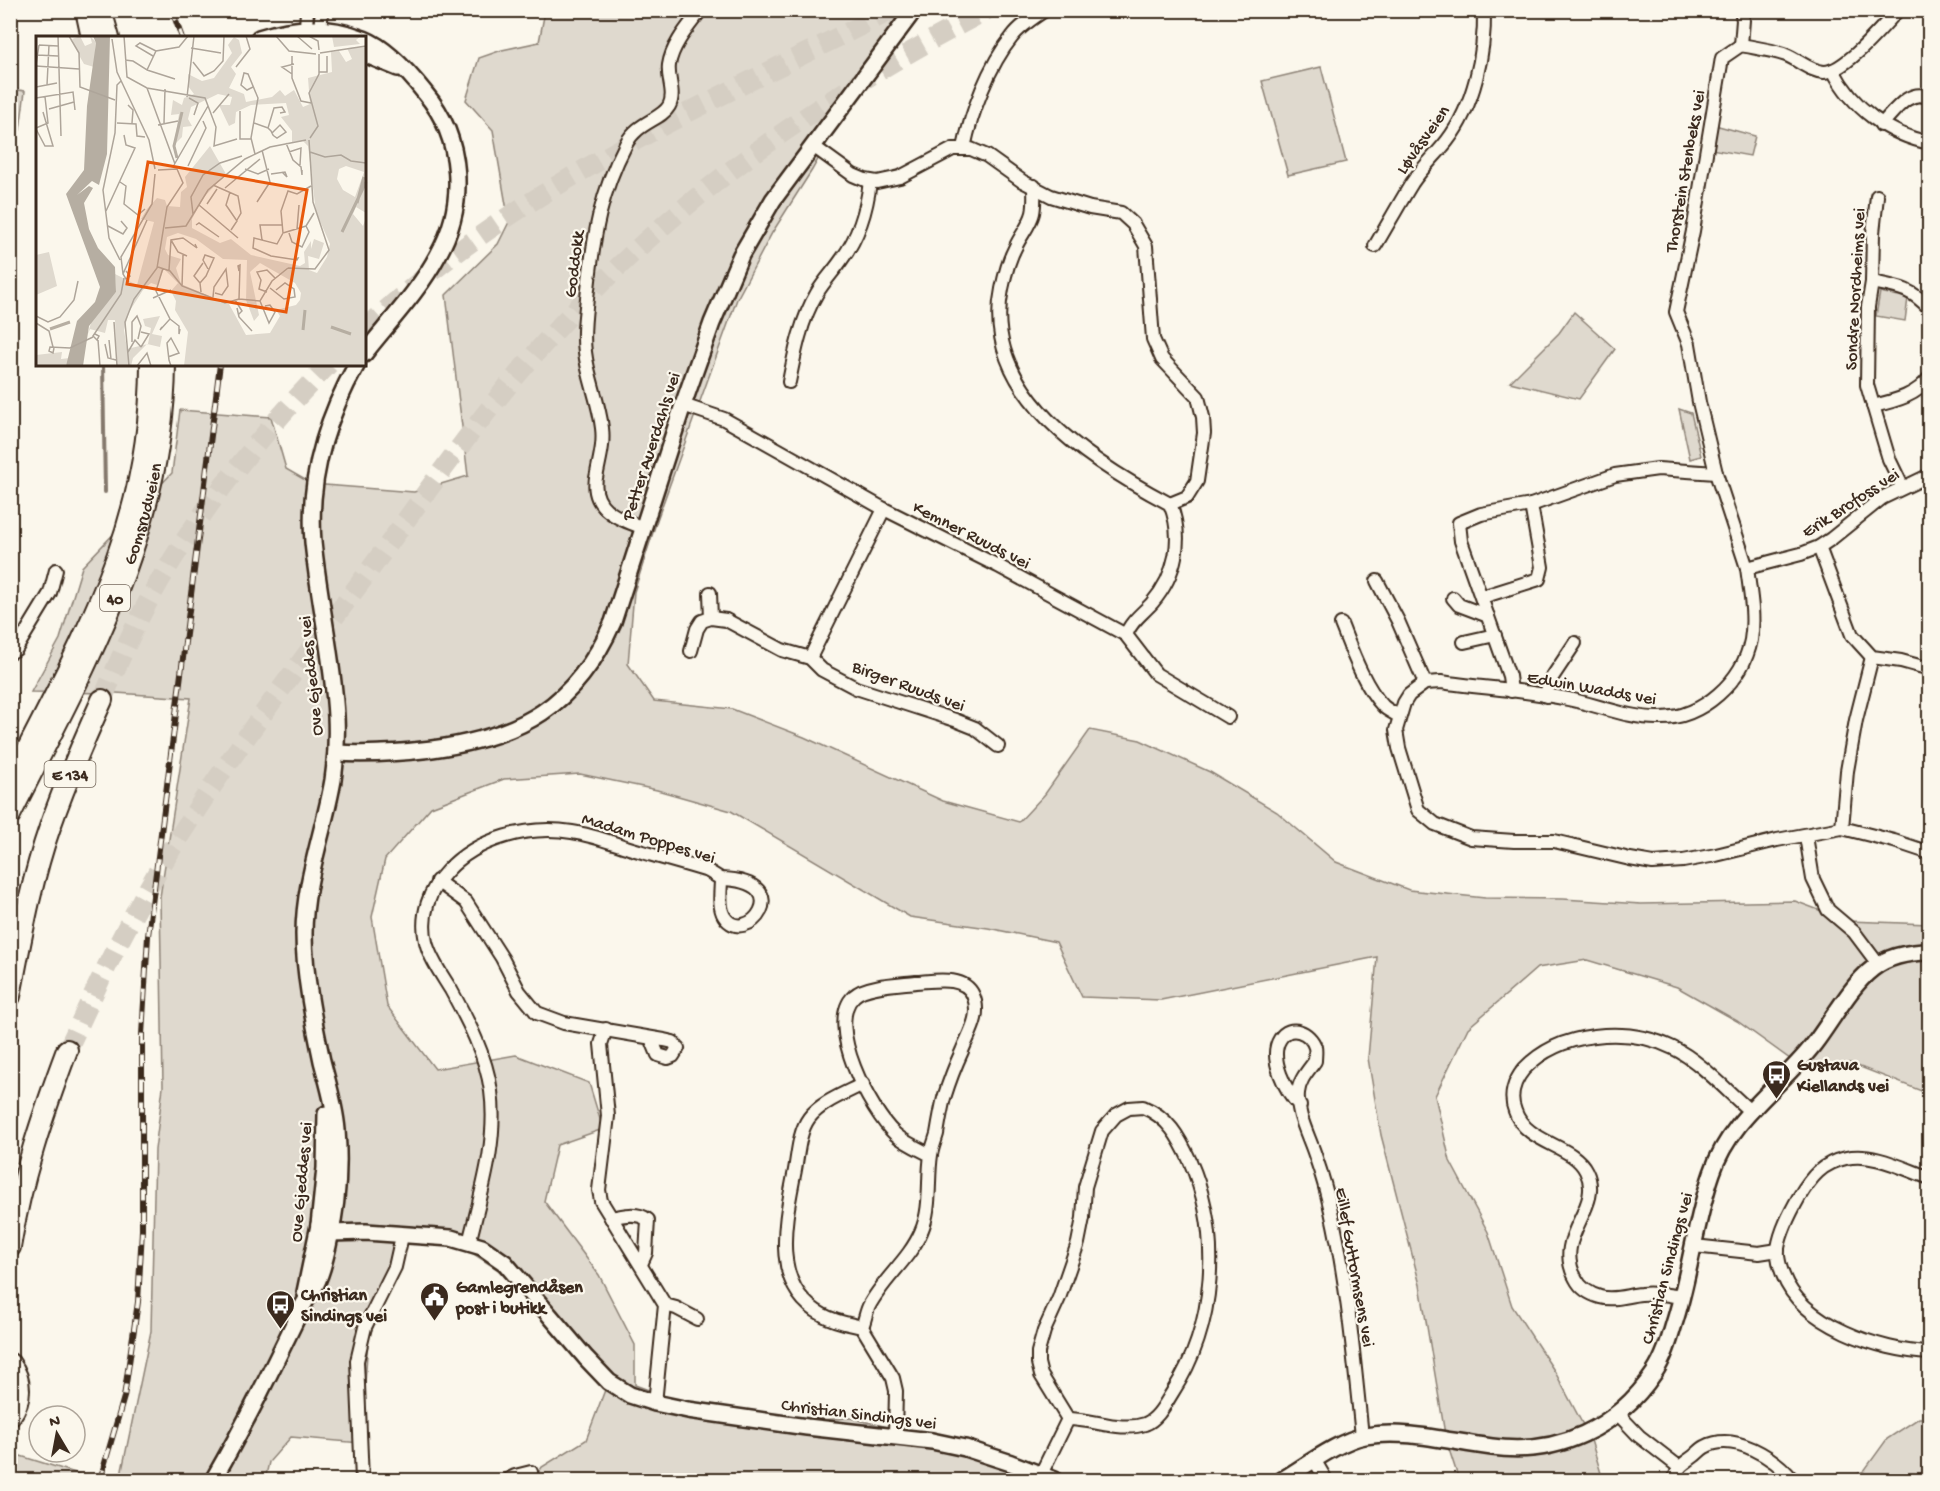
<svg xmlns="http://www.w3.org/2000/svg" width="1940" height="1491" font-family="'Gochi Hand',sans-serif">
<rect width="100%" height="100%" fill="#fbf7ec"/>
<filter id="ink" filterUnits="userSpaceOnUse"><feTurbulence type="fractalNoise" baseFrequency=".0167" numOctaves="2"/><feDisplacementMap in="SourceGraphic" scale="12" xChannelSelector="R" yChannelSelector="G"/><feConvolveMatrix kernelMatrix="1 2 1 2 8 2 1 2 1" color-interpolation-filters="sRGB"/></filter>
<g filter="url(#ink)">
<g fill="#dfd9ce" stroke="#8d8276" stroke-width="1.5">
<polygon points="545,11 917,11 849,103 812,170 772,233 737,299 657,520 634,592 628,664 654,701 732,709 804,737 943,801 1019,822 1045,794 1090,730 1140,740 1210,772 1277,812 1336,862 1409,890 1485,898 1563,899 1641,904 1795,901 1848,921 1929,924 1929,1094 1850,1063 1801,1067 1737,1021 1677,987 1587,960 1537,968 1468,1028 1435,1096 1450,1161 1488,1232 1512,1306 1555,1372 1591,1440 1603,1480 1459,1480 1446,1440 1420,1285 1381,1135 1368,1058 1377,957 1161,1000 1082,997 1056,942 988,928 910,917 731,811 657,790 580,774 504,779 431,807 385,859 372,917 387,1006 435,1069 516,1055 589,1083 603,1129 557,1145 544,1201 599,1275 635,1345 635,1385 695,1407 772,1423 850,1418 926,1436 1062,1480 534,1480 542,1467 586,1440 608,1382 569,1350 528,1298 497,1269 463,1247 402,1239 397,1272 368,1339 361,1443 291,1437 269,1462 265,1480 120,1480 151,1331 155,1150 163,1087 160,897 191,698 116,693 31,692 60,639 82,567 172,473 180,410 271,417 286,469 312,484 414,492 468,476 446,295 498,244 509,222 493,130 466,100 479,58 502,50 539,42"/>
<polygon points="1321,67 1346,162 1288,175 1262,81"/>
<polygon points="11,89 25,91 20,130 11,129"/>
<polygon points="1715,125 1755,136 1750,156 1711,149"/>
<polygon points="1880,292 1908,298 1905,321 1876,316"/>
<polygon points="1574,312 1615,349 1579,399 1510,382 1559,333"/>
<polygon points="1679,409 1691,413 1701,456 1690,459"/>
<polygon points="1919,1418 1929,1418 1929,1480 1844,1480 1864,1471 1887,1439"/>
<polygon points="10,1453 11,1453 98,1480 11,1480"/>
</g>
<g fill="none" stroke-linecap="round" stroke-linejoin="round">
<polyline stroke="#85796d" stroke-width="4" points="103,364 105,492"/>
<g stroke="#d5cec3" stroke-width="20" stroke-dasharray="20 10" stroke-linecap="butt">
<path d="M364,330c151,-143 345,-227 528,-320"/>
<path d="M102,700c12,-27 23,-53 36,-79 46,-92 119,-184 191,-257"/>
<path d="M67,1050c14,-28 26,-56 40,-84 20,-40 41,-79 65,-118 60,-96 129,-186 197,-277 52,-71 102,-143 159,-209 131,-153 282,-259 459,-352"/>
</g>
<defs>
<g id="minor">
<polyline points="307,10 306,28 308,36"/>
<path d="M1898,10c-15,16 -53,62 -74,62 -15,-1 -25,-12 -38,-17 -13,-5 -30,-7 -45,-10l-19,13 -29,173 -17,81 13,32 10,58 17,71 31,95 54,-14 18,-7 12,-8 51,-41 48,-23"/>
<polyline points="316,38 320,29 322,10"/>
<polyline points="1741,45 1743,20 1741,10"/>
<path d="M1833,70c19,38 56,65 97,73"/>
<path d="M1881,125c13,-13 28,-38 49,-27"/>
<polyline points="813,146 853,175 865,180 877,182 900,177 953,149 971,149 987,156 1022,181 1051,196 1090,208 1121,213 1133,224 1146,246 1153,339 1162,359 1198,397 1203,417 1204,433 1197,481 1187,497 1170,504"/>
<path d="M964,148c7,-35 25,-83 48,-111 8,-11 21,-19 33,-27"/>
<path d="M1034,186c0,9 1,18 -1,27 -3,12 -12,22 -17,33 -7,13 -11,28 -14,43 -22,104 90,174 168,215 14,34 6,71 -18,99 -9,10 -22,19 -26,32"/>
<polyline points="1877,196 1873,233 1872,282 1868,307 1867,385 1889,459 1902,486"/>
<path d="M1375,246c12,-20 24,-42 37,-63 10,-15 24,-28 35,-42 27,-35 38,-87 37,-131"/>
<path d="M1872,282c26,5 39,6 58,27"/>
<path d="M789,382c6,-31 12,-62 28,-89 7,-12 17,-22 25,-34 17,-23 25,-50 28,-78"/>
<polyline points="683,405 724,419 884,509 998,566 1126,635 1156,674 1228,717"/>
<path d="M1873,406c21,-5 44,-10 57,-29"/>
<path d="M644,528c-27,-10 -56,-20 -47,-55 3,-16 7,-29 5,-45 -3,-26 -14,-50 -17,-76 -3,-21 1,-42 3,-63 6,-55 12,-95 38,-145 11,-22 35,-24 43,-38 7,-13 -2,-27 0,-41 3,-20 19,-38 32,-55"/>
<polyline points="1819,547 1852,635 1872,657 1901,661 1930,669"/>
<path d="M1747,568c3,24 8,48 4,72 -8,41 -49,78 -90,78 -32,1 -62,-13 -93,-19 -42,-9 -85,-11 -127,-17l-16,1 -16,12 -5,8 -8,27 3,18 19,62 17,14 36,14 43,3h40l76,18 23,4 30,-2 33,-6 61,-15 65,-12 52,13 36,12"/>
<polyline points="1377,581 1398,621 1425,683"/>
<polyline points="710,593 711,618"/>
<polyline points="1482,597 1539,579 1542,567 1531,505"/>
<polyline points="1453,598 1459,605 1488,616"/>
<path d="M1341,624c10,25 23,62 42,82 4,4 11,7 16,10"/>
<polyline points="1464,642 1495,635"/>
<polyline points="691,651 697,629 702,621 711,618 726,620 782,650 810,658 822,670 856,688 955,720 975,728 998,746"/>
<polyline points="10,653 16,649 50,593 56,570"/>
<polyline points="810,658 884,509"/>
<polyline points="1511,691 1509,676 1461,541 1459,523 1481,514 1531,505 1615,475 1658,469 1716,473"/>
<polyline points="1546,696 1549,682 1575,643"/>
<polyline points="1842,828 1847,771 1856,720 1872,657"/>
<polyline points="1806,836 1813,879 1828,910 1854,932 1878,964"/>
<polyline points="437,881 466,902 502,958 519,991 537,1013 564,1023 664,1040 673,1042 678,1048 673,1056 668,1058 658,1055 651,1038"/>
<polyline points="606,1029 601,1044 608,1116 599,1190 601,1201 665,1305 655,1403"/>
<path d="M1300,1106c-14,-14 -32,-48 -20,-67 10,-16 30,-7 35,8 1,4 0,10 0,14 -7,10 -16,19 -17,32 -2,21 12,45 18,65 6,17 11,35 15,53 17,74 23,150 31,225"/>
<path d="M1143,1107c25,10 36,30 47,54 32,73 26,165 -18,232 -7,11 -14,26 -27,31 -24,8 -52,-5 -77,-5l-27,-44 -3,-12v-11l6,-21 15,-33 19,-55 5,-25 2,-31 17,-56 14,-16 13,-7z"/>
<path d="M1930,1178c-26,-9 -57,-26 -84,-20 -24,5 -35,19 -47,39 -9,16 -18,33 -21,51 -1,8 2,19 5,27 19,50 97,76 147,78"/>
<path d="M611,1218c12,-3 27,-6 37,2l-2,33 -5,11"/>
<path d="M469,1243c12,-50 29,-101 22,-152 -5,-36 -23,-70 -40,-101 -9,-15 -21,-31 -25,-48 -6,-27 3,-52 21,-71 30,-33 82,-46 125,-39 20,3 38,10 57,16 26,8 53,15 79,23l13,8c0,11 -3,27 3,37 21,34 77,-35 -3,-37"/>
<polyline points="1694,1246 1759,1253 1778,1250"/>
<path d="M1681,1297c-13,-2 -26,-5 -40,-3 -13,1 -27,7 -41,3 -10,-3 -19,-8 -24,-18 -25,-44 29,-70 10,-108 -13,-27 -60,-27 -71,-60 -6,-15 -1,-30 9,-42 36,-38 103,-43 149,-21 26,12 55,44 77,63"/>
<polyline points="665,1305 676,1308 697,1319"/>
<path d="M862,1327c-13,-3 -27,-5 -39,-12 -53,-28 -38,-93 -29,-140 4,-18 4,-42 15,-57 12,-16 37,-25 54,-34"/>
<polyline points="1618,1414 1639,1436 1679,1467"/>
<path d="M895,1436l1,-45 -3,-13 -31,-51c3,-7 4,-15 7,-21 14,-27 40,-46 52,-74 11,-25 6,-51 10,-77 1,-7 4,-14 6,-21 2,-12 4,-24 7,-36 5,-16 11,-32 18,-47 7,-18 20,-35 11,-56 -9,-20 -39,-14 -57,-13 -16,2 -51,3 -62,14 -30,28 17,116 41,138 10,9 24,15 36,21"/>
<polyline points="1315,1461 1326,1480"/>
<polyline points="1041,1474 1068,1419"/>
<polyline points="362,1480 357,1361 365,1327 395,1267 402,1236"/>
<polyline points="507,1480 515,1476 531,1472"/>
<path d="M1674,1480c6,-16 7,-14 20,-24 4,-3 7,-7 11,-9 29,-16 70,11 88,33"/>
</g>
<g id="tertiary">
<path d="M259,38c34,-11 68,-13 102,0"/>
<path d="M364,39c23,9 46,35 61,54 38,45 42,111 13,162 -19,36 -49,67 -74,99"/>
<polyline points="364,54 398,68"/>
<path d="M336,753c33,2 63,0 96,-4 89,-12 144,-43 181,-127l70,-217 29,-82 29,-68 32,-55 141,-190"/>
<polyline points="319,1225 330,1233 366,1232 451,1238 482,1247 505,1263 586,1358 609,1382 630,1395 655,1403 688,1410 807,1427 932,1441 965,1448 1011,1463 1055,1480"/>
<polyline points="305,1292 319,1225 325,1168 326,1114"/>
<path d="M213,1480c32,-55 60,-113 88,-171 4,-8 10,-16 15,-25 6,-11 9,-26 12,-38 9,-38 12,-78 9,-116 -2,-24 -9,-46 -15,-69 -8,-38 -18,-87 -18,-127 0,-53 20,-102 29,-154 3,-21 4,-43 3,-64 -3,-58 -17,-115 -23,-174 -5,-63 13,-123 44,-178"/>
<path d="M1282,1480c22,-13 58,-40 83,-44 42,-7 85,6 127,11 66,9 125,-19 162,-74 10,-15 15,-32 20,-49 16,-49 21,-102 38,-151 18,-55 69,-86 102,-129 17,-22 37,-59 58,-75 16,-13 37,-17 58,-17"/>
</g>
<g id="primary">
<polyline points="86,10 92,38"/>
<polyline points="101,10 109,38"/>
<path d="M10,784c37,-75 79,-149 107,-227 22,-61 34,-128 34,-193"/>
<path id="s1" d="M10,815c73,-146 154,-281 155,-451"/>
</g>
<g id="trunk">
<path d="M10,996c11,-57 21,-115 40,-169 15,-43 33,-85 52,-127"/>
<path d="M10,1247c11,-68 33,-133 57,-197"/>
<path d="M10,1364c12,16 12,36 0,52"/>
</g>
</defs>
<use href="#minor" stroke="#3b2a1e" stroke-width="16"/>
<use href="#tertiary" stroke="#3b2a1e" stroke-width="20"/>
<use href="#primary" stroke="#3b2a1e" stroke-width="24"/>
<use href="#trunk" stroke="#3b2a1e" stroke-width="24"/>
<use href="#minor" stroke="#fbf7ec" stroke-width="12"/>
<use href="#tertiary" stroke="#fbf7ec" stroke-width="15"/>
<use href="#primary" stroke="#fbf7ec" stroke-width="20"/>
<use href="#trunk" stroke="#fbf7ec" stroke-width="20"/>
<defs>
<g id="rail">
<polyline points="172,10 182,38"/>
<polyline points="100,1480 124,1397 138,1302 142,1230 142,1035 148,936 220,364"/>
</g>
</defs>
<use href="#rail" stroke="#3b2a1e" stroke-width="6"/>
<use href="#rail" stroke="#fbf7ec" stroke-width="4" stroke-dasharray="11" stroke-linecap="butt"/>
</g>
</g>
<defs>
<symbol id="bus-pin" viewBox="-11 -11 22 30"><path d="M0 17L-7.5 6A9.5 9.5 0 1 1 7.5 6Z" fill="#3b2a1e" stroke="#fbf7ec"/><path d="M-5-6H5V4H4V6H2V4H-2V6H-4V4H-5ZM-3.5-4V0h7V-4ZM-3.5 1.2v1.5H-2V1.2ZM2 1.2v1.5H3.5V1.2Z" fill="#fff"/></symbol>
<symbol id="civic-pin" viewBox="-11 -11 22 30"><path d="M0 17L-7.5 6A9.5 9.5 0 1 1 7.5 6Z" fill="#3b2a1e" stroke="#fbf7ec"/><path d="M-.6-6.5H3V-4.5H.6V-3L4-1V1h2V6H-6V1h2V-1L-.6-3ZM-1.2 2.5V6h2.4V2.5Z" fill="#fff"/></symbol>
</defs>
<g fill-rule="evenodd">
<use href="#bus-pin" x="1760" y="1058" width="33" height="45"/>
<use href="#civic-pin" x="418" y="1280" width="33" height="45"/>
<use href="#bus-pin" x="264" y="1288" width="33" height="45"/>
</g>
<g text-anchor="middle" stroke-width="4.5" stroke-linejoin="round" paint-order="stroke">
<g fill="#fbf7ec" stroke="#75685c" stroke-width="1.5">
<rect x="100" y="585" width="30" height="26" rx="4.5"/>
<rect x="44.5" y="761" width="51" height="26" rx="4.5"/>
</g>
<g font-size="16" font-weight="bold" fill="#3b2a1e">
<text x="115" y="604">40</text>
<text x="70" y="780">E 134</text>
</g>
<g font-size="18" fill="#3b2a1e" stroke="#fbf7ec">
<text transform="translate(1422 139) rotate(-55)" y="6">Løvåsveien</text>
<text transform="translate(1684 171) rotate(-80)" y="6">Thorstein Stenbeks vei</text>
<text transform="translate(573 264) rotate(-83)" y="6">Goddokk</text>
<text transform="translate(1854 289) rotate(-87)" y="6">Sondre Nordheims vei</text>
<text transform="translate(650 446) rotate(-72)" y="6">Petter Auerdahls vei</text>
<text transform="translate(1850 502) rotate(-33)" y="6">Erik Brofoss vei</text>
<text dy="6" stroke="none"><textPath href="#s1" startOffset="330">Gomsrudveien</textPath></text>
<text transform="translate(972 534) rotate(27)" y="6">Kemner Ruuds vei</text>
<text transform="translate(310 676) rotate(-96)" y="6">Ove Gjeddes vei</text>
<text transform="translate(909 685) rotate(20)" y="6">Birger Ruuds vei</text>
<text transform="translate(1592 687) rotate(10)" y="6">Edwin Wadds vei</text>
<text transform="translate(649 837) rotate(17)" y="6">Madam Poppes vei</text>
<text transform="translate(300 1182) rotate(-85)" y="6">Ove Gjeddes vei</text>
<text transform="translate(1356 1267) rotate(80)" y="6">Eillef Guttormsens vei</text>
<text transform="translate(1666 1268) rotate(-75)" y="6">Christian Sindings vei</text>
<text transform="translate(859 1413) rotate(7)" y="6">Christian Sindings vei</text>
</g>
<g font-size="18" font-weight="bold" fill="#3b2a1e" stroke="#fbf7ec" text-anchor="start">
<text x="1797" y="1070">Gustava<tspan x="1797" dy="21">Kiellands vei</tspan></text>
<text x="456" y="1292">Gamlegrendåsen<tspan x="456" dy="21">post i butikk</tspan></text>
<text x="301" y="1300">Christian<tspan x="301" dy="21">Sindings vei</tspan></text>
</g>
</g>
<g transform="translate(36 36)">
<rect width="330" height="330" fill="#fbf7ec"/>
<path d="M44,0l5,10 7,-3 -2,-7 6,6 -2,25 -10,-3 -4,-7 -8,-18zM296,0h29l-5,4 4,4 -26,3zM198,1l5,3 3,13 -11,14 5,7 -7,14 15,6 2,8 26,-5 8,-7 5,6 9,-6 9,17 7,-3 -2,-26 24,-6 -1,-20 8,-1 7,11 6,-3 -5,-11 19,-1v166l-10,-6 -3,7 10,12 3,-8v148h-182l4,-34 -13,-22 1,-9 -5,-10 7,-8 -14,-14 -7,16 -6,-2 -8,7 -14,22 -5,18 3,19 21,-5 3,-16 -6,-2 -2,-7 17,-3 -8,18 10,2 -2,11 -13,-3 -14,14 -2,8h-14l-2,-46h-7l-3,13 -15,-4 -3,7 5,-16 24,-28 -1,-18 22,11 17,-63 -13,-3 6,-10 10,-11 8,2 2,6 13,1 1,-15 6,-5 -2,-10 25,-31 16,28 -22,23 -12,22v9l28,15 11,-4 20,16 49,11 5,-3 -1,-11 7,-11v8l3,-10 10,4 -5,16 -11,-3 1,14 8,3 10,-16 3,-13 -14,-32 -8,-66 -5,-5 -11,1v-11l-11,-14 8,-2 -3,-12 -35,2 -15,7 -1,11 -6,3 -10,-21h11l2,-8 -14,-3 -27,13 -3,12 4,7 -9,1 -1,10 -8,8 5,-31 -8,1 2,-15 9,5 2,-7 10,-4 -6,-8v-12l14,7 12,-3 18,-25 -4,-8zM310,130l18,6 -9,25 -12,-7 -6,-11 2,-10zM142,197l18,6 27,20 24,1 -1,40 8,21 5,-6 -9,-43 10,-9 35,20 6,10 -1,7 -4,5 -20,5 4,6 -10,17 -24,2 -17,-31 -48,-20 -5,-16 5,-9 -13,-4 -3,-6 2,-12zM13,216l8,34 -21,9v-40zM26,316l-1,7 9,-1 -4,8h-30v-11z" fill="#dfd9ce" fill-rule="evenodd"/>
<path d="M57,0h17l-3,118 -8,31 -7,-4 -15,14 12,-9 4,2 -9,15 5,26 9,19 17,19 1,25 -27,34 -6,40h-17l11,-45 18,-19 5,-15 -34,-93 18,-24 3,-64 9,-63z" fill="#b6aea2"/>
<path fill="none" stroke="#b6aea2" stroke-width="3" d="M141,122l-3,-12 8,-34M321,167l7,-26M306,196l24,-50M295,291l20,7M14,293l20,-7M267,294l2,-20"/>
<path fill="none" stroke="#aea59a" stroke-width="1.5" d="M22,0l3,100M33,0l10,17 1,34 35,13M88,0l3,41 20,11 58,10 11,29 -2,19 23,-7M240,0l13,15 27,3M261,0l15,13M273,0l9,5 1,9M76,3l5,33 32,68 6,29M3,9l19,1M155,12l30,5M284,17l46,-7M1,19l21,1M117,20l-17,-10 4,-3 16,8M256,20v22l9,23 10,2M89,24l8,1 14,9 9,-19 23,-4 9,-11M157,26l11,14 10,-5 9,-10 1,-25M0,29l3,-20M0,30l43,3M200,31l14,-18 -4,-13M111,34l28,9M283,36h8v-16M256,38l-10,-7 12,-3M11,49l2,-40M0,51l21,-4M217,51l-6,3 -6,-5 3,-12 4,1 10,24 -7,40 4,16M111,52l28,76M151,61l7,-61M0,62l37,-6 2,18M153,62l9,5 -4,12M92,69l5,5 -1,13M13,73l25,-7M204,75v28h11M177,77l16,-19M81,87l19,1 1,12 8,1M128,87l1,-34M218,87l14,5 6,-20 8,-1 3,5 -5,1M122,89l20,-4M0,92l12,-5 -3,-26M232,92l3,3 2,4 1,1 3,2 9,-6 -6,-7 -8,8M0,93l9,17h8l-10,-34M274,102l8,-12 -9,-33 10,-19v-20M250,107l7,17 8,7 1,8v-5M253,116l12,-4 -1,17M274,116l15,5 16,-2 10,6 15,2M138,129l34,-59M152,130l18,-38 -3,-7M209,133l13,5 11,-5M235,138l14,-2 2,5 -5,-5M84,146l6,4 -2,18 14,11 7,-6M177,149l25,11 3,17 -4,7M275,150l-14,8 -9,-3 -7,20 2,22 23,-7 8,-13M189,152l35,-29M194,156l-4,13 11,16 -6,9M221,166l13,-20 -8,-32M171,168l10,-15M163,169l39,33M70,175l29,-63 -9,-3 -2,-10M157,178l-2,-17 12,-22 17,-12 22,-7M160,189l3,-2 20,14M72,190l15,8 4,-6 -6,-7M129,192l21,-2 22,-36 37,-31 25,-12 36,-7M261,193l2,-24M247,197l-6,11 -23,-6 -1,10 18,8 26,4 1,-2 -4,1M253,197l3,9 10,5 7,-15 -3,-6M135,204l7,12 9,4M226,204l-2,-15h22M84,224l-11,-22 -6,-48 12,-57 2,-48 4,-4M122,231l12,4 12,15 43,17 14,-4 21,2 12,-20 16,-13M252,232l27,1 14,-19 -16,-48 -4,-62M133,234l2,-30 12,-2 14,10 -2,-4M90,235l4,5 -4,3 -3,-5 24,-54M203,235l-1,-5 2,-1 -1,34M87,238l-2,-17 31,-53 3,-30M164,247l-6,-7 9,-13M146,250l1,-31M234,252l14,11 11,-2 -1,-8 -9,-6 -9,7M165,256l-1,-9 6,-7 8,-18 -9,-3 -2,5 5,9M231,256l-8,-3 2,-9 -4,-8 10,-2 8,8M177,261l1,-10 12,-18 2,17 -6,9 -7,-2M117,262l18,-8M199,264l7,11 -4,4M224,265l9,22 6,-11 -5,-7 -5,1M201,272l2,9 13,14M0,280l12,6 12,-5 14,-17 4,-19M134,283l9,7v8l1,-5M78,286l3,44M0,287l13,8 4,16M126,291l-2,3 10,-11 -14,-28 7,-23M105,296l8,2 -8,13M59,298l4,2 -2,4 -4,-4 28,-42 3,-16M62,304l2,26M73,304l2,19M96,306v-20l5,-6 4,10 -3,13M69,308l3,14 8,2M18,312l-1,5 -4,-2 1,-4 20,1 23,-11M92,316l7,-12 6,7M132,321l11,-4 -8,-15 -4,5 2,17 2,6M93,330l-4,-44 9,-23 23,-31 10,-61 16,-24 -6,-14 -19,1M101,330l10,-13 4,13"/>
<path fill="#e8590c" fill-opacity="0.15" stroke="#e8590c" stroke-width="3" d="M112,126l159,28 -21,122 -159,-28z"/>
<rect width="330" height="330" fill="none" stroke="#3b2a1e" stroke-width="3"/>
</g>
<rect width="1940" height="1491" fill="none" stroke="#fbf7ec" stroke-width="36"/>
<rect x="18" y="18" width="1904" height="1455" fill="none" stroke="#3b2a1e" stroke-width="2" filter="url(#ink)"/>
<g transform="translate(57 1434) rotate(350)"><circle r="28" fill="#fbf7ec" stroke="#aea59a" stroke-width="1.5"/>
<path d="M0-4.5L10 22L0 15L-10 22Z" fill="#3b2a1e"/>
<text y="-9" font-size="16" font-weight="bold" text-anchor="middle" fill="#3b2a1e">N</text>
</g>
</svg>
